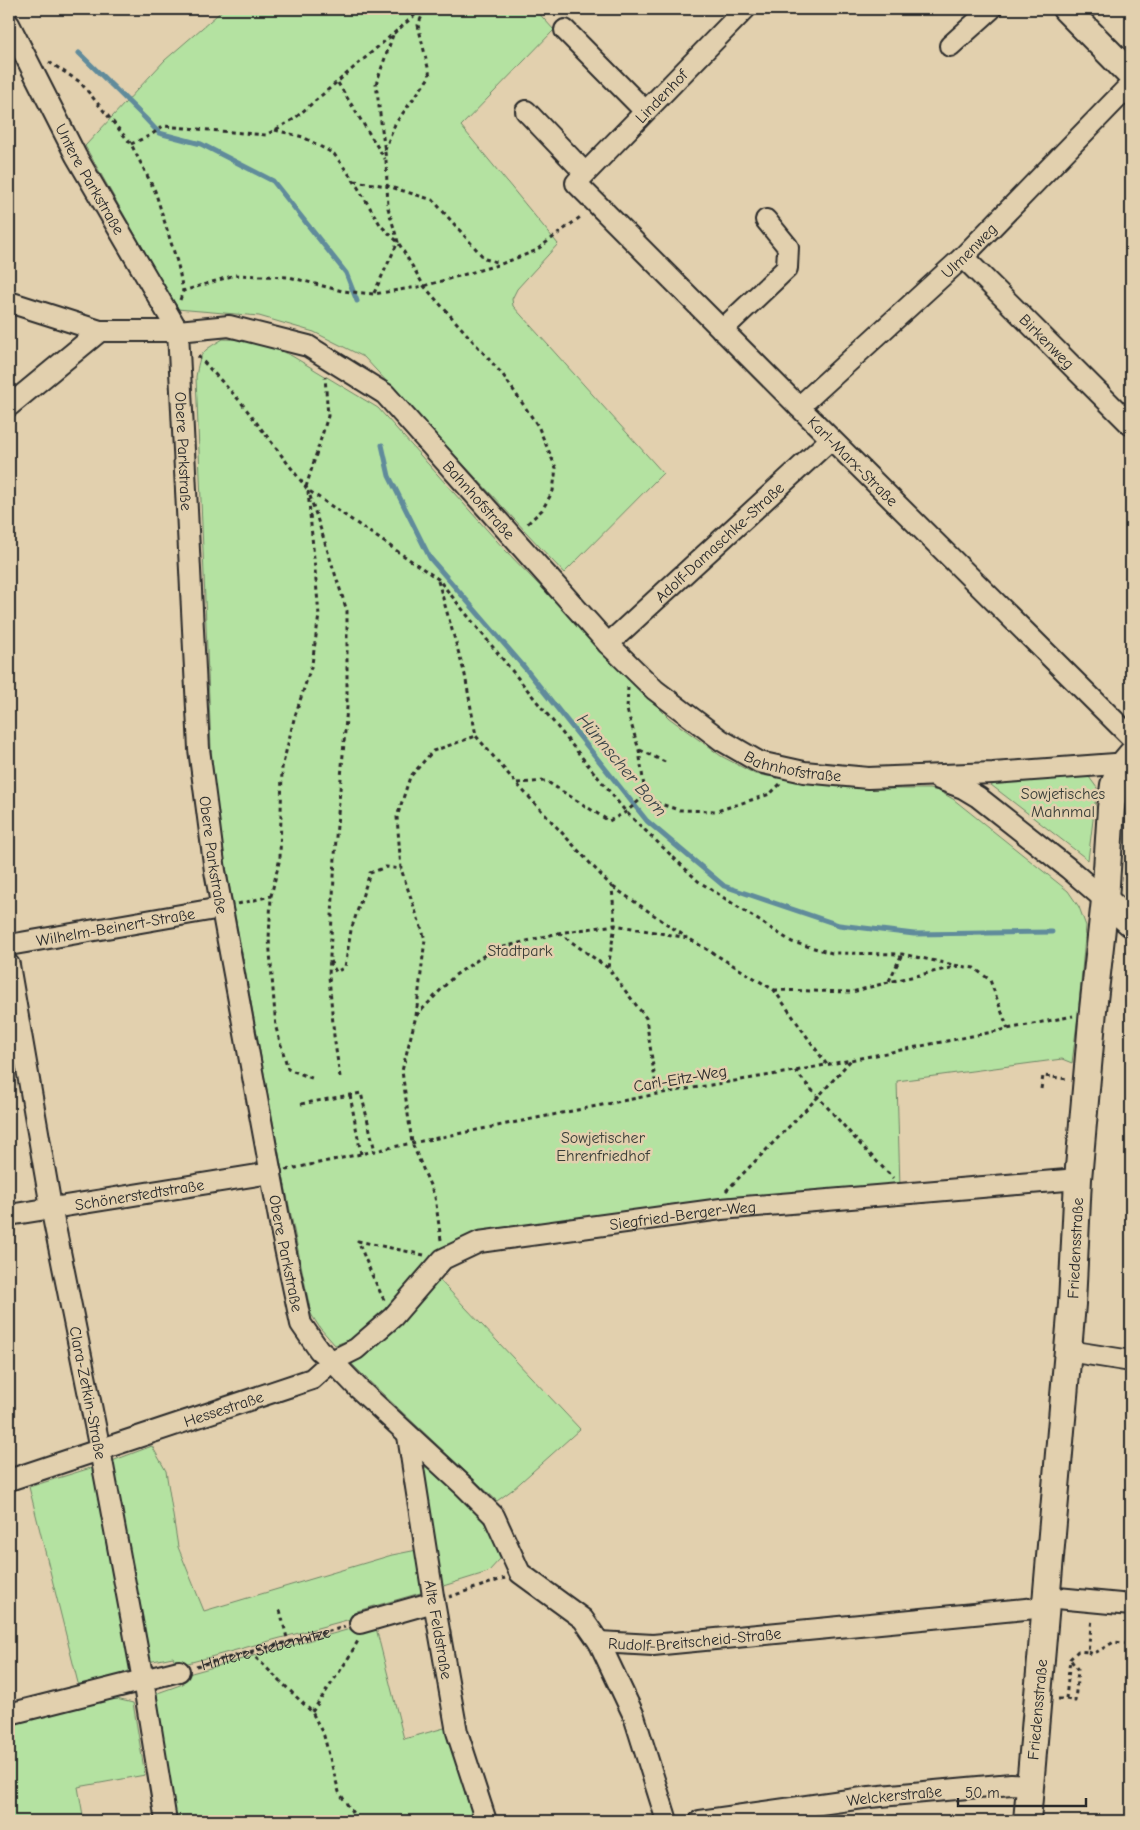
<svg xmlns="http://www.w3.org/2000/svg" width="1140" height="1830" font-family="'Comic Neue',sans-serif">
<rect width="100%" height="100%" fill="#e2d0ae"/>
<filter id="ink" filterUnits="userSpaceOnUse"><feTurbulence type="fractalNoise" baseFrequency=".02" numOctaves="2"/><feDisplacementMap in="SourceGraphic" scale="10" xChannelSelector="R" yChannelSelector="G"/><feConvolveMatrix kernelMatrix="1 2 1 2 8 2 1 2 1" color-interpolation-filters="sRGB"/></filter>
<g filter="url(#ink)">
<g fill="#b4e2a1" stroke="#708666">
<polygon points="224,9 535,9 554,30 461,126 558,244 517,289 512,299 513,306 663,473 564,573 364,357 314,332 259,316 177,309 177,306 170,296 85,146 165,60"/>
<path d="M223,339l33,1 36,16 86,52 127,142 129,133 35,35 52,38 34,18 44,7 88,8h42l10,2 14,8 115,92 11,16 7,19 -8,89 -6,48 -10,-4 -165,22 3,107 -421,51 -127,100 -17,6 -15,-17 -9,-14 -29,-143 -65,-353 -6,-70 -15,-371c4,-25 5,-25 27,-38z"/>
<polygon points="1084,770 1097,788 1088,860 982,778"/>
<polygon points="432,1272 580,1429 512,1490 497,1501 369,1381 343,1355"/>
<polygon points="152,1446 166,1471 178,1547 204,1611 392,1555 417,1550 424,1592 357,1611 358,1617 177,1666 173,1657 148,1662 112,1461"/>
<polygon points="431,1464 474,1507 495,1539 500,1559 488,1572 440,1587 419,1471"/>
<polygon points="94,1467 133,1669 112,1678 79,1687 29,1487"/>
<polygon points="361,1626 363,1633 376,1628 404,1739 448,1727 474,1821 173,1821 152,1695 183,1684 181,1676"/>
<polygon points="112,1698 133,1703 145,1775 78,1787 84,1821 9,1821 9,1725"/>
</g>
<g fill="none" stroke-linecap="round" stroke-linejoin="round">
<g stroke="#608b9b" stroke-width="5">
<polyline points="79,53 145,118 159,133 201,144 273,181 346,273 357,301"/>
<polyline points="382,445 389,476 430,558 525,668 647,821 724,886 839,925 914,934 1052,932"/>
</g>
<defs>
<g id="minor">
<path id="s2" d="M745,9l-169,174 223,224 332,330"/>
<path id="s3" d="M9,24l67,132 102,175 21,418 16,122 67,363 19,90 18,26 13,11 27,28 106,98 29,29 26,57 63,46 16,23 35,74 33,105"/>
<polyline points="565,30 645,111"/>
<polyline points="950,46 991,9"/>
<polyline points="526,111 585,173"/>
<path id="s4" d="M963,257l168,168"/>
<polyline points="9,302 100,331"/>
<polyline points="722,330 787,268 788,247 766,220"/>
<path id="s5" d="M9,406l91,-75h78l51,-5 79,20 77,48 223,250 47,46 66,50 38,22 45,10 64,6 125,-5 122,-9 6,3"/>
<path id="s6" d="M799,407l164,-150 168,-173"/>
<path id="s7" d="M608,644l223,-205"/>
<polyline points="939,779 963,788 978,797 1068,868 1105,900"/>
<path id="s8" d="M9,945l212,-37"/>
<path id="s9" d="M9,965l42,242 49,243 43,230 23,141"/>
<path id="s10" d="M9,1215l262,-42"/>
<polyline points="1068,1351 1131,1361"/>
<path id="s11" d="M408,1436l26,166 23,130 29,89"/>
<path id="s12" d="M9,1480l303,-101 20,-18 24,-12 37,-32 50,-58 36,-17 242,-33 357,-30"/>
<polyline points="1047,1597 1131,1605"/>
<polyline points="360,1623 434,1602"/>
<path id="s13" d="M599,1642l54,3 393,-38"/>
<polyline points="9,1714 179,1671"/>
<path id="s14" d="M700,1821l170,-24 141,-13 18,1"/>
</g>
<g id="major">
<polyline points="1066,9 1131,75"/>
<polyline points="1105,900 1131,923"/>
<path id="s15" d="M1027,1821l45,-517 6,-125 15,-169 12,-110 6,-92 3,-23 7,-18 10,-12"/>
</g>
</defs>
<use href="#minor" stroke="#2b2b2b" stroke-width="24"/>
<use href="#major" stroke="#2b2b2b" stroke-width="30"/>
<g stroke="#2b2b2b" stroke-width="3" stroke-dasharray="4 4" stroke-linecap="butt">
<polyline points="49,62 80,82 131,144 155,191 178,265 183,291"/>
<polyline points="338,83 385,159"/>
<polyline points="275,130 303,137 334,154 354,181 381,226 398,242 424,286 503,375 538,426 556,468 553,491 542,510 526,525"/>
<polyline points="131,144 151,135 163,126 266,135 294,119 422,9"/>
<polyline points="385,150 395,124 430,76 418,25 425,9"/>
<polyline points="354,181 387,186 433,200 485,259 500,263"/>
<polyline points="374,293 398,242 388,208 386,160 376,84 393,35"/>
<polyline points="180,300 183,291 235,275 289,277 342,291 374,294 424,286 501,264 535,251 583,215"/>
<polyline points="198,356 240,401 308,490 438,579 626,812 698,881 792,942 832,953 902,954 959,966"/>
<polyline points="306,487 328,416 325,377"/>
<polyline points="308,491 319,615 312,664 294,719 282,768 280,858 271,896 269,939 276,1028 288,1069 314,1079"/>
<polyline points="310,496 347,611 347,707 336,837 329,976 334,1036 340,1077"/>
<polyline points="438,581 465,675 476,736 516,783 612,887 615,925 608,968"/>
<polyline points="628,687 627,710 639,750 644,787 642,798 679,810 717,811 770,794 780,784"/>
<polyline points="640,750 665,762"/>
<polyline points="517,783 546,781 609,821 626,812 642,798"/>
<polyline points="644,787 649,799"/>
<polyline points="613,887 686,937"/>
<polyline points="238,904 271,896"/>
<polyline points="559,933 608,968 646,1018 657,1094"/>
<polyline points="330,961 336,972 345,967 351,930 370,873 386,867 401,869"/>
<polyline points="889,981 902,954"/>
<polyline points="774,990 852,992 889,982 959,966 974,968 990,980 1008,1029"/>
<polyline points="416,1016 425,939 401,869 397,817 410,777 433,751 476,736"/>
<polyline points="795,1071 860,1144 893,1178"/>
<polyline points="1041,1089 1043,1076 1067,1079"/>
<polyline points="350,1095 361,1154"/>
<polyline points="301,1104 361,1093 375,1151"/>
<polyline points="286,1170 412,1143 657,1094 795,1071 1073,1016"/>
<polyline points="726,1191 818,1097 851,1060"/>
<polyline points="441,1240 435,1197 412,1143 402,1071 416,1016 454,976 492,950 558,933 615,925 688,938 774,990 827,1065"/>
<polyline points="384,1300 372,1275 358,1241 424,1255"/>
<polyline points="449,1597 505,1578"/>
<polyline points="280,1610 288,1642"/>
<polyline points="250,1652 312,1712 324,1736 339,1792 358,1821"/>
<polyline points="1088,1652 1093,1654 1114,1642 1131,1644"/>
<path id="s1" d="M196,1666l149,-39"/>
<polyline points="1058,1699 1066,1699 1070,1659 1078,1651 1088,1652 1092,1619"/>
<polyline points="1066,1699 1075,1701 1078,1670 1070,1659"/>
<polyline points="312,1712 346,1662 359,1639"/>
</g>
<use href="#minor" stroke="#e2d0ae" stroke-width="20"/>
<use href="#major" stroke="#e2d0ae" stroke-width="26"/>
</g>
</g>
<g text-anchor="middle" stroke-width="5" stroke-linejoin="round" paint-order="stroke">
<g font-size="16" fill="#2b2b2b" stroke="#e2d0ae">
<text transform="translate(661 96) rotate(-46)" y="6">Lindenhof</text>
<text dy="6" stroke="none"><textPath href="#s3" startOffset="175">Untere Parkstraße</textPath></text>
<text dy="6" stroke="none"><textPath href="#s6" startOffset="231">Ulmenweg</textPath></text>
<text dy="6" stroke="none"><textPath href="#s4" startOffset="119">Birkenweg</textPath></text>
<text dy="6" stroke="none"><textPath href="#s3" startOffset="471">Obere Parkstraße</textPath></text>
<text dy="6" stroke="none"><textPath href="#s2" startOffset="635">Karl-Marx-Straße</textPath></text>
<text dy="6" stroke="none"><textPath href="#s5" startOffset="561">Bahnhofstraße</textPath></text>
<text dy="6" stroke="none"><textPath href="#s7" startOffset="151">Adolf-Damaschke-Straße</textPath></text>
<text dy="6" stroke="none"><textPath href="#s5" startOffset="981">Bahnhofstraße</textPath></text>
<text dy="6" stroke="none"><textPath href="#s3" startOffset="876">Obere Parkstraße</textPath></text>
<text dy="6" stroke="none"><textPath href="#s8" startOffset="108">Wilhelm-Beinert-Straße</textPath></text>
<text transform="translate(680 1078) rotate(-10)" y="6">Carl-Eitz-Weg</text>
<text dy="6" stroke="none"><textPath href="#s10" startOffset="132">Schönerstedtstraße</textPath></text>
<text dy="6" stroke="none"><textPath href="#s12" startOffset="744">Siegfried-Berger-Weg</textPath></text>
<text dy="6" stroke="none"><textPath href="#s15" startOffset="575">Friedensstraße</textPath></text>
<text dy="6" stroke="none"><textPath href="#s3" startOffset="1281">Obere Parkstraße</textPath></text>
<text dy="6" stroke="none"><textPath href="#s9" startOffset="435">Clara-Zetkin-Straße</textPath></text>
<text dy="6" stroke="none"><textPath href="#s12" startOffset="226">Hessestraße</textPath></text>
<text dy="6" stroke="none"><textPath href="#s11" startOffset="196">Alte Feldstraße</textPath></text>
<text dy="6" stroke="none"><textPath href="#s13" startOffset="96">Rudolf-Breitscheid-Straße</textPath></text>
<text dy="6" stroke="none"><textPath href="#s1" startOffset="72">Hintere Siebenhitze</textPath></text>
<text dy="6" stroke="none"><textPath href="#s15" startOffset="112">Friedensstraße</textPath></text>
<text dy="6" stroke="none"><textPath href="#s14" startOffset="196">Welckerstraße</textPath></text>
</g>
<g font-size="16" fill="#393d37" stroke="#e2d0ae">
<text x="1063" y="799">Sowjetisches<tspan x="1063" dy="18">Mahnmal</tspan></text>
<text x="520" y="956">Stadtpark</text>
<text x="603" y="1143">Sowjetischer<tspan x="603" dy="18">Ehrenfriedhof</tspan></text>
</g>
<g font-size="18" font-style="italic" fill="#384347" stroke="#e2d0ae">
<text transform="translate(622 765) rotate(50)" y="6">Hünnscher Born</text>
</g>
</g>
<rect width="1140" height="1830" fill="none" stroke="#e2d0ae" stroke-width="30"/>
<rect x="15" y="15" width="1110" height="1800" fill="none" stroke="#2b2b2b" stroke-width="2" filter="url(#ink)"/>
<path d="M958 1798v8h128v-8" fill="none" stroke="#2b2b2b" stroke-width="2.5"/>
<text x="965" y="1798" font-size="15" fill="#2b2b2b" stroke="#e2d0ae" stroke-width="4" paint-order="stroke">50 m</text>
</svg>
